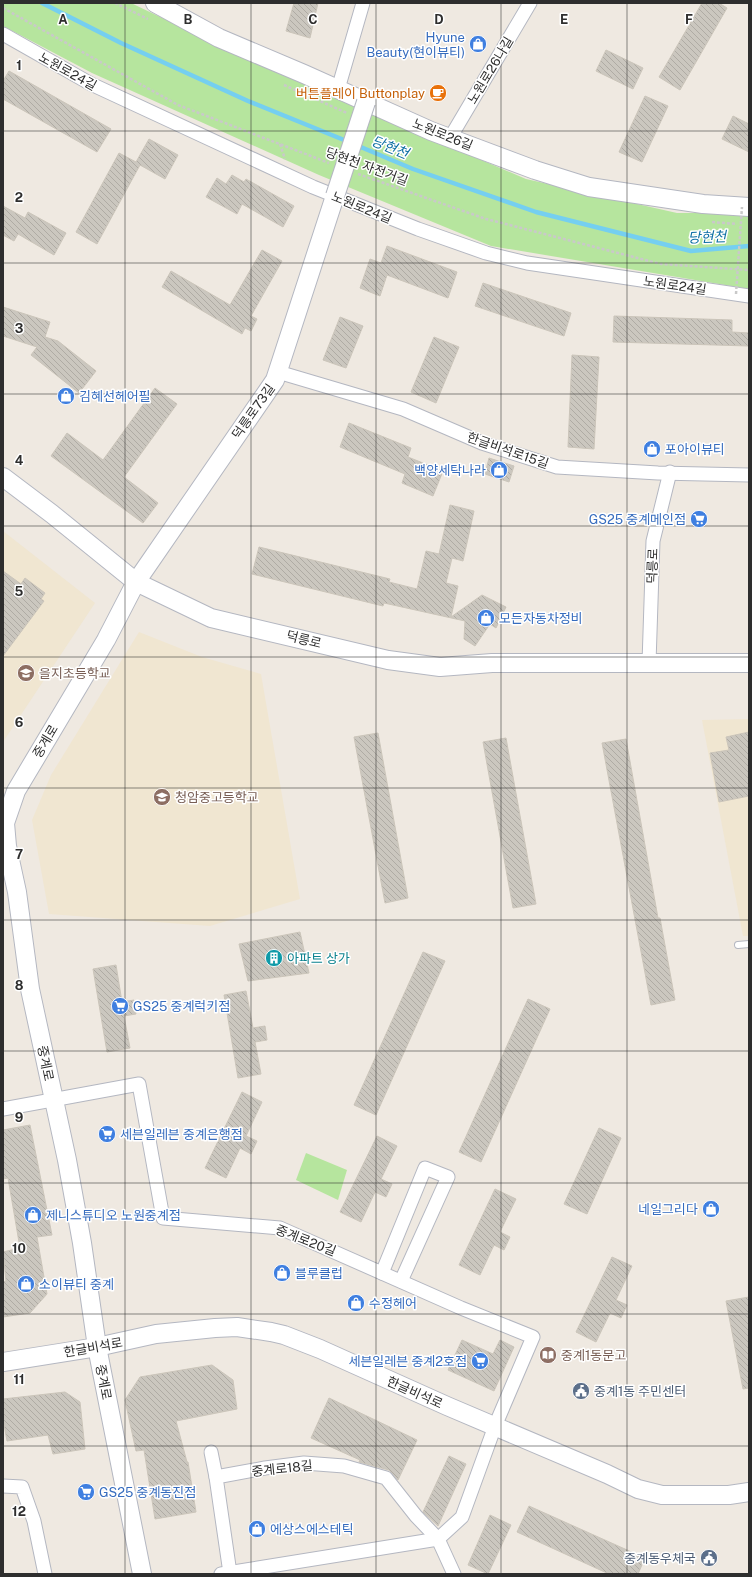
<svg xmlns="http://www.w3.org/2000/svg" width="752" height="1577" font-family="'Public Sans','Noto Sans KR',sans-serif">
<defs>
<pattern id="building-back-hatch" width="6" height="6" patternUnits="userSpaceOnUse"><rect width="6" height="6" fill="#cbc7bf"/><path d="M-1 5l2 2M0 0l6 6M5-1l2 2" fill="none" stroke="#afaba4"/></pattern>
</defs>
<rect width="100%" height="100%" fill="#efe9e1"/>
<g fill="#f0e6d1">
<polygon points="3,531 95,603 3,742"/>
<polygon points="139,632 202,657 261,674 300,899 210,926 49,914 32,820 51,775"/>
<polygon points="749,719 749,936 743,936 702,720"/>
</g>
<g fill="#b6e59e">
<polygon points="3,3 131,3 258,64 526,179 677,213 749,213 749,289 491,246 319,175 92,73 3,26"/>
<polygon points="306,1153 347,1170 338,1200 296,1180"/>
</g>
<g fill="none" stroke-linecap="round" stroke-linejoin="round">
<g stroke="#75cff0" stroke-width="4.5">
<polyline points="42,3 121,43 248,101 349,142"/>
<polyline points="356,145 413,169 536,212 691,251 749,246"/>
</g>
</g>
<g fill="url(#building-back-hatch)" stroke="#cbc5ba">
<polygon points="294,3 318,3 310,38 286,31"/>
<polygon points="702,3 719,3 727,8 680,90 659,77"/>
<polygon points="606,50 643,68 633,89 596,71"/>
<polygon points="9,71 111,129 97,152 3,99 3,81"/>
<polygon points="645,96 668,106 642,162 619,152"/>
<polygon points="733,116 749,124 749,152 722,139"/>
<polygon points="149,139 178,155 165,179 140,165 97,244 76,232 119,153 136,162"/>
<polygon points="232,175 244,182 246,179 294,206 283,227 242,204 237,214 206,197 217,178 226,184"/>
<polygon points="3,206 25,218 28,212 66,233 54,255 18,234 14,241 3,235"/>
<polygon points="387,246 457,272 448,298 387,275 380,296 360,288 370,259 381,263"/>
<polygon points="262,250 282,261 251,316 257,319 251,331 245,328 242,334 162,287 171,271 230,305"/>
<polygon points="483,283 571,313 564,336 475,306"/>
<polygon points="3,307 50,322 45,337 58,341 96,371 79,393 31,355 37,347 3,336"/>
<polygon points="614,316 732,320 732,332 749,333 749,346 613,342"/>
<polygon points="340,317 363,326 346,368 323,360"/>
<polygon points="434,337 459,347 436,403 411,392"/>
<polygon points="572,355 599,357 594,449 568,447"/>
<polygon points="155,388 177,404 124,477 158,503 143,523 51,456 67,433 103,460"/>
<polygon points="349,423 411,448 408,457 443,471 433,496 402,483 405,474 340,447"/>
<polygon points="489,458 514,466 509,482 485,474"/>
<polygon points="450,505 474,511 463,561 452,558 446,583 458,586 451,617 482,595 506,607 496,628 490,624 475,646 464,639 465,621 384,603 383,606 252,574 259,547 390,579 389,582 417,589 426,551 439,554"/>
<polygon points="3,571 21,584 25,578 45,593 41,599 44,601 3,656"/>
<polygon points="749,732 749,796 719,802 710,753 729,750 726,737"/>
<polygon points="378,733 408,898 385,903 354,737"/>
<polygon points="506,738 536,904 513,908 483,742"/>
<polygon points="626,739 658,918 660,918 675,1000 651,1005 602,743"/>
<polygon points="300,932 309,973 248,981 239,944"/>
<polygon points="423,952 445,961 376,1115 354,1105"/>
<polygon points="116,965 122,1002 134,1000 136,1014 124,1016 130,1048 107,1052 93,969"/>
<polygon points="246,991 253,1028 265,1026 267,1040 255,1042 261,1074 238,1078 224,995"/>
<polygon points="528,999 550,1009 481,1162 459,1152"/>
<polygon points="242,1092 262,1102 246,1136 257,1141 251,1154 240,1148 226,1178 205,1168"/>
<polygon points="30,1125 52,1235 37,1237 47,1294 30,1313 3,1317 3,1282 6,1281 3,1252 20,1248 8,1178 3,1179 3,1130"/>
<polygon points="599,1128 621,1138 587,1214 564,1204"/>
<polygon points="377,1136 397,1146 381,1179 392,1184 386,1197 375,1192 361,1222 340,1212"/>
<polygon points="495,1189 516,1199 500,1232 510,1237 504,1250 494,1245 480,1275 459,1265"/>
<polygon points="612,1257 632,1266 616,1300 627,1305 621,1318 610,1313 596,1342 576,1332"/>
<polygon points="749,1297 749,1388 743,1389 726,1301"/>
<polygon points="462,1340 493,1354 500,1340 514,1347 494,1391 448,1370"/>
<polygon points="212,1365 233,1380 237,1409 176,1421 187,1462 188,1462 196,1512 155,1519 144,1450 136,1451 125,1400 140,1377"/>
<polygon points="65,1392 80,1402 85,1449 53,1454 48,1435 7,1441 3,1419 3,1399"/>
<polygon points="329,1398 417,1440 398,1480 389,1470 359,1462 360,1460 311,1438"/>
<polygon points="449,1456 466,1464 438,1526 423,1512"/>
<polygon points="529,1506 645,1558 638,1574 609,1574 517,1532"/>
<polygon points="490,1515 511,1525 488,1574 468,1565"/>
</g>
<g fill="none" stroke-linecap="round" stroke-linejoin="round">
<defs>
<polyline id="lane" points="738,945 749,944"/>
<g id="street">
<polyline points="3,34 91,84 313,187 418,229 486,253 527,263 749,296"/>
<polyline points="338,89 363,3"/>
<polyline points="450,138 530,3"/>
<polyline points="278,372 403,409 482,443 557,467 658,473 749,475"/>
<polyline points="649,663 653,541 670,472"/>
<polyline points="3,1109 139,1084 163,1218 280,1228 461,1308 533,1337 495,1426 462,1517 438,1539 221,1574"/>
<polyline points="382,1273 425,1168 448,1177 401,1281"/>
<polyline points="211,1452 216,1477"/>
<polyline points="3,1486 22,1487 34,1521 45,1574"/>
<polyline points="230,1573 216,1477 265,1468 304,1463 344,1466 386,1478 416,1516 438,1539 454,1574"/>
</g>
<g id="secondary">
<polyline points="155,3 219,38 304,74 431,131 535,170 589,187 703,204 749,207"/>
<polyline points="3,477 52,514 136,582 211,618 388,660 440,667 492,663 749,663"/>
<polyline points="3,1362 97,1347 156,1334 215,1328 237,1327 271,1332 284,1335 320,1349 447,1406 607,1474 638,1489 662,1495 729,1495 749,1492"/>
<polyline points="142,1574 97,1347 82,1243 67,1160 30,989 17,892 7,846 5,823 16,791 106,640 136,582 275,380 335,196"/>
</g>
</defs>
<use href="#lane" stroke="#b4b7c1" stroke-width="8"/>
<use href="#street" stroke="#b4b7c1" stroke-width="15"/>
<use href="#secondary" stroke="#b4b7c1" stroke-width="20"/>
<g stroke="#c9c9c9" stroke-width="2.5" stroke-dasharray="3 2" stroke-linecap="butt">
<polyline points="115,3 148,19"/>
<polyline points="3,8 178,105 329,163"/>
<polyline points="284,85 347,113"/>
<polyline points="280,144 285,159"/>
<polyline points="358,174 486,219 661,264 749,270"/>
<polyline points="712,222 737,224"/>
</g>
<use href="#lane" stroke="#fff" stroke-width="6"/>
<use href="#street" stroke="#fff" stroke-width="13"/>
<use href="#secondary" stroke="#fff" stroke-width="18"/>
<defs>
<polyline id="secondary-bridge" points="335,196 366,102"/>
</defs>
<use href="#secondary-bridge" stroke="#b4b7c1" stroke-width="20" stroke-linecap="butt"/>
<polyline stroke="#c9c9c9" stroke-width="2.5" stroke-dasharray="3 2" stroke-linecap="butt" points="736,294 742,207"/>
<use href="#secondary-bridge" stroke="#fff" stroke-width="18"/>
</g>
<path fill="none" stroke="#2e2e2e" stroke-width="1" stroke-opacity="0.55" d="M125,3v1571M251,3v1571M376,3v1571M501,3v1571M627,3v1571M3,131h746M3,263h746M3,394h746M3,526h746M3,657h746M3,788h746M3,920h746M3,1051h746M3,1183h746M3,1314h746M3,1446h746"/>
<defs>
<symbol id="shop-disc" viewBox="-11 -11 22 22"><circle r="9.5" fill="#3f7fe0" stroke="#fff"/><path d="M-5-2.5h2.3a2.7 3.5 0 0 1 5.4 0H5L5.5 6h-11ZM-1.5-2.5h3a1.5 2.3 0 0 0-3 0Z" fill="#fff"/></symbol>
<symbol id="cafe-disc" viewBox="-11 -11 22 22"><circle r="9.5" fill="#e8710a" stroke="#fff"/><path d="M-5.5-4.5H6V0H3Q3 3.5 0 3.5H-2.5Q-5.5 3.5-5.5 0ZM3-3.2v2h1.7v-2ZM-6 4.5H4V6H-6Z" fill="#fff"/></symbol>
<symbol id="supermarket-disc" viewBox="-11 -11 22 22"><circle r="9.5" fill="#3f7fe0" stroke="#fff"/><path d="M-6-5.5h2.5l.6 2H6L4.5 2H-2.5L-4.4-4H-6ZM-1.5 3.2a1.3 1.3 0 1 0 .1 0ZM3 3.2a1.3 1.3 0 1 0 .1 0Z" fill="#fff"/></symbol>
<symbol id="school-disc" viewBox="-11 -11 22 22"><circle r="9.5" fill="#8d6e63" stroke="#fff"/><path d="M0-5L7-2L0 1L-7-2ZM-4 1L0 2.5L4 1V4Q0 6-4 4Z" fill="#fff"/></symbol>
<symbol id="building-disc" viewBox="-11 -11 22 22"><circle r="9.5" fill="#0f9aa8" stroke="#fff"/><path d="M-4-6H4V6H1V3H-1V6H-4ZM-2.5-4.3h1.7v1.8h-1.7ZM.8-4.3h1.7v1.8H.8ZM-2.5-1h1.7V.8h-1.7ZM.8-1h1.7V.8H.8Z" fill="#fff"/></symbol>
<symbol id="library-disc" viewBox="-11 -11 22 22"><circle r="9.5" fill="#8d6e63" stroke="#fff"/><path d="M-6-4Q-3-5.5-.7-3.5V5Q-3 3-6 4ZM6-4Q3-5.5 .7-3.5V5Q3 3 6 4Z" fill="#fff"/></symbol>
<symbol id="civic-disc" viewBox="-11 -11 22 22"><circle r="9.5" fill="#5c6f8a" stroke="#fff"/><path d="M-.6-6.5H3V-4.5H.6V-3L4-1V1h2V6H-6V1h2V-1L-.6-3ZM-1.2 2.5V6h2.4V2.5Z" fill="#fff"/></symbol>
</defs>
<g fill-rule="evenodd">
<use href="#shop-disc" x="468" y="34" width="20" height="20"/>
<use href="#cafe-disc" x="428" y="83" width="20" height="20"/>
<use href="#shop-disc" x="56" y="386" width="20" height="20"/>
<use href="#shop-disc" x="642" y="439" width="20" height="20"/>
<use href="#shop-disc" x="489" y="460" width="20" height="20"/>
<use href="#supermarket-disc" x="689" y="509" width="20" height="20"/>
<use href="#shop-disc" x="476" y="608" width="20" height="20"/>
<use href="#school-disc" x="16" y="663" width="20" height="20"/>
<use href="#school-disc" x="152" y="787" width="20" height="20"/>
<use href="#building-disc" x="264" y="948" width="20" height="20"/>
<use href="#supermarket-disc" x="110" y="996" width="20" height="20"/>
<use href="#supermarket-disc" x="97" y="1124" width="20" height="20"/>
<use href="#shop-disc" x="701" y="1199" width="20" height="20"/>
<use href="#shop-disc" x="23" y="1205" width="20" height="20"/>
<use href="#shop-disc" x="272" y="1263" width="20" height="20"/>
<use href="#shop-disc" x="16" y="1274" width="20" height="20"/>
<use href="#shop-disc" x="346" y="1293" width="20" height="20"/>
<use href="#library-disc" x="538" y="1345" width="20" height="20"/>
<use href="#supermarket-disc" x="470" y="1351" width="20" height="20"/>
<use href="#civic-disc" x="571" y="1381" width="20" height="20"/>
<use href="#supermarket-disc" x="76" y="1482" width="20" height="20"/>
<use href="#shop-disc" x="247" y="1519" width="20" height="20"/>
<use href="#civic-disc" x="699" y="1548" width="20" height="20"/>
</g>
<g text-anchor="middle" stroke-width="3" stroke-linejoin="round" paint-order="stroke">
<g font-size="13" fill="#366cbe" stroke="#fff" text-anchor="start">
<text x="465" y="42" text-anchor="end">Hyune<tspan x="465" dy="15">Beauty(현이뷰티)</tspan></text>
<text x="79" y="401">김혜선헤어필</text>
<text x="665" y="454">포아이뷰티</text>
<text x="486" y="475" text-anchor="end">백양세탁나라</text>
<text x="686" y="524" text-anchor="end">GS25 중계메인점</text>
<text x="499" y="623">모든자동차정비</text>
<text x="133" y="1011">GS25 중계럭키점</text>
<text x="120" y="1139">세븐일레븐 중계은행점</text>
<text x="698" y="1214" text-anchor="end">네일그리다</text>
<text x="46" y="1220">제니스튜디오 노원중계점</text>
<text x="295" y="1278">블루클럽</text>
<text x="39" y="1289">소이뷰티 중계</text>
<text x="369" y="1308">수정헤어</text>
<text x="467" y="1366" text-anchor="end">세븐일레븐 중계2호점</text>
<text x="99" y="1497">GS25 중계동진점</text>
<text x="270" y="1534">에상스에스테틱</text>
</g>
<g font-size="13" fill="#2e2e2e" stroke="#fff">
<text transform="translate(490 70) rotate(-59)" y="5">노원로26나길</text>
<text transform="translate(68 71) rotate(29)" y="5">노원로24길</text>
<text transform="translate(443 134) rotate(22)" y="5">노원로26길</text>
<text transform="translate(367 166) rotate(20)" y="5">당현천 자전거길</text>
<text transform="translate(362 207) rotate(22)" y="5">노원로24길</text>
<text transform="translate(675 285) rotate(8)" y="5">노원로24길</text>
<text transform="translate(253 411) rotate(-55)" y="5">덕릉로73길</text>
<text transform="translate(508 450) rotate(19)" y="5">한글비석로15길</text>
<text transform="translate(652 566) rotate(-88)" y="5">덕릉로</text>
<text transform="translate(304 639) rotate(14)" y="5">덕릉로</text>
<text transform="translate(45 741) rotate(-59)" y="5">중계로</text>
<text transform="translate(46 1063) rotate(78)" y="5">중계로</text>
<text transform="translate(306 1240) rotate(21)" y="5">중계로20길</text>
<text transform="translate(93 1347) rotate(-10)" y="5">한글비석로</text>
<text transform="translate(104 1382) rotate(79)" y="5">중계로</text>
<text transform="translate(415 1392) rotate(24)" y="5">한글비석로</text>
<text transform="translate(282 1468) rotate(-6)" y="5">중계로18길</text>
</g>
<g font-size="13" fill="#c56008" stroke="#fff" text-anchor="end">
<text x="425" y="98">버튼플레이 Buttonplay</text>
</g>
<g font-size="13" fill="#785e54" stroke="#fff" text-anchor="start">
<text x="39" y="678">을지초등학교</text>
<text x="175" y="802">청암중고등학교</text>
<text x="561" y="1360">중계1동문고</text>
</g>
<g font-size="13" fill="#0d838f" stroke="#fff" text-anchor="start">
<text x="287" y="963">아파트 상가</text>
</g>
<g font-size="13" fill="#4e5e75" stroke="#fff" text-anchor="start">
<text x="594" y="1396">중계1동 주민센터</text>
<text x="696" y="1563" text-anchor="end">중계동우체국</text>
</g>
<g font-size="14" font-style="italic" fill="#0d6fa3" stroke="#fff">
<text transform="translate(390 147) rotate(22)" y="5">당현천</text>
<text transform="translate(707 237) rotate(-2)" y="5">당현천</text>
</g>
</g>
<g font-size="13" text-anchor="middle" font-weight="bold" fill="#2e2e2e" stroke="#fff" stroke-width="3" stroke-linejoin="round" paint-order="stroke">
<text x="63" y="24">A</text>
<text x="188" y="24">B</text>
<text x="313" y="24">C</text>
<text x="439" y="24">D</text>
<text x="564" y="24">E</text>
<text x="689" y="24">F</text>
<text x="19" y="70">1</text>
<text x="19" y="202">2</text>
<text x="19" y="333">3</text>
<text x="19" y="465">4</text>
<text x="19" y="596">5</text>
<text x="19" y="727">6</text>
<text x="19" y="859">7</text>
<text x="19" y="990">8</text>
<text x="19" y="1122">9</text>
<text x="19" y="1253">10</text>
<text x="19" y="1384">11</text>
<text x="19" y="1516">12</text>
</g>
<rect width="752" height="1577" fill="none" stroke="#2e2e2e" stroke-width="8"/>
</svg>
